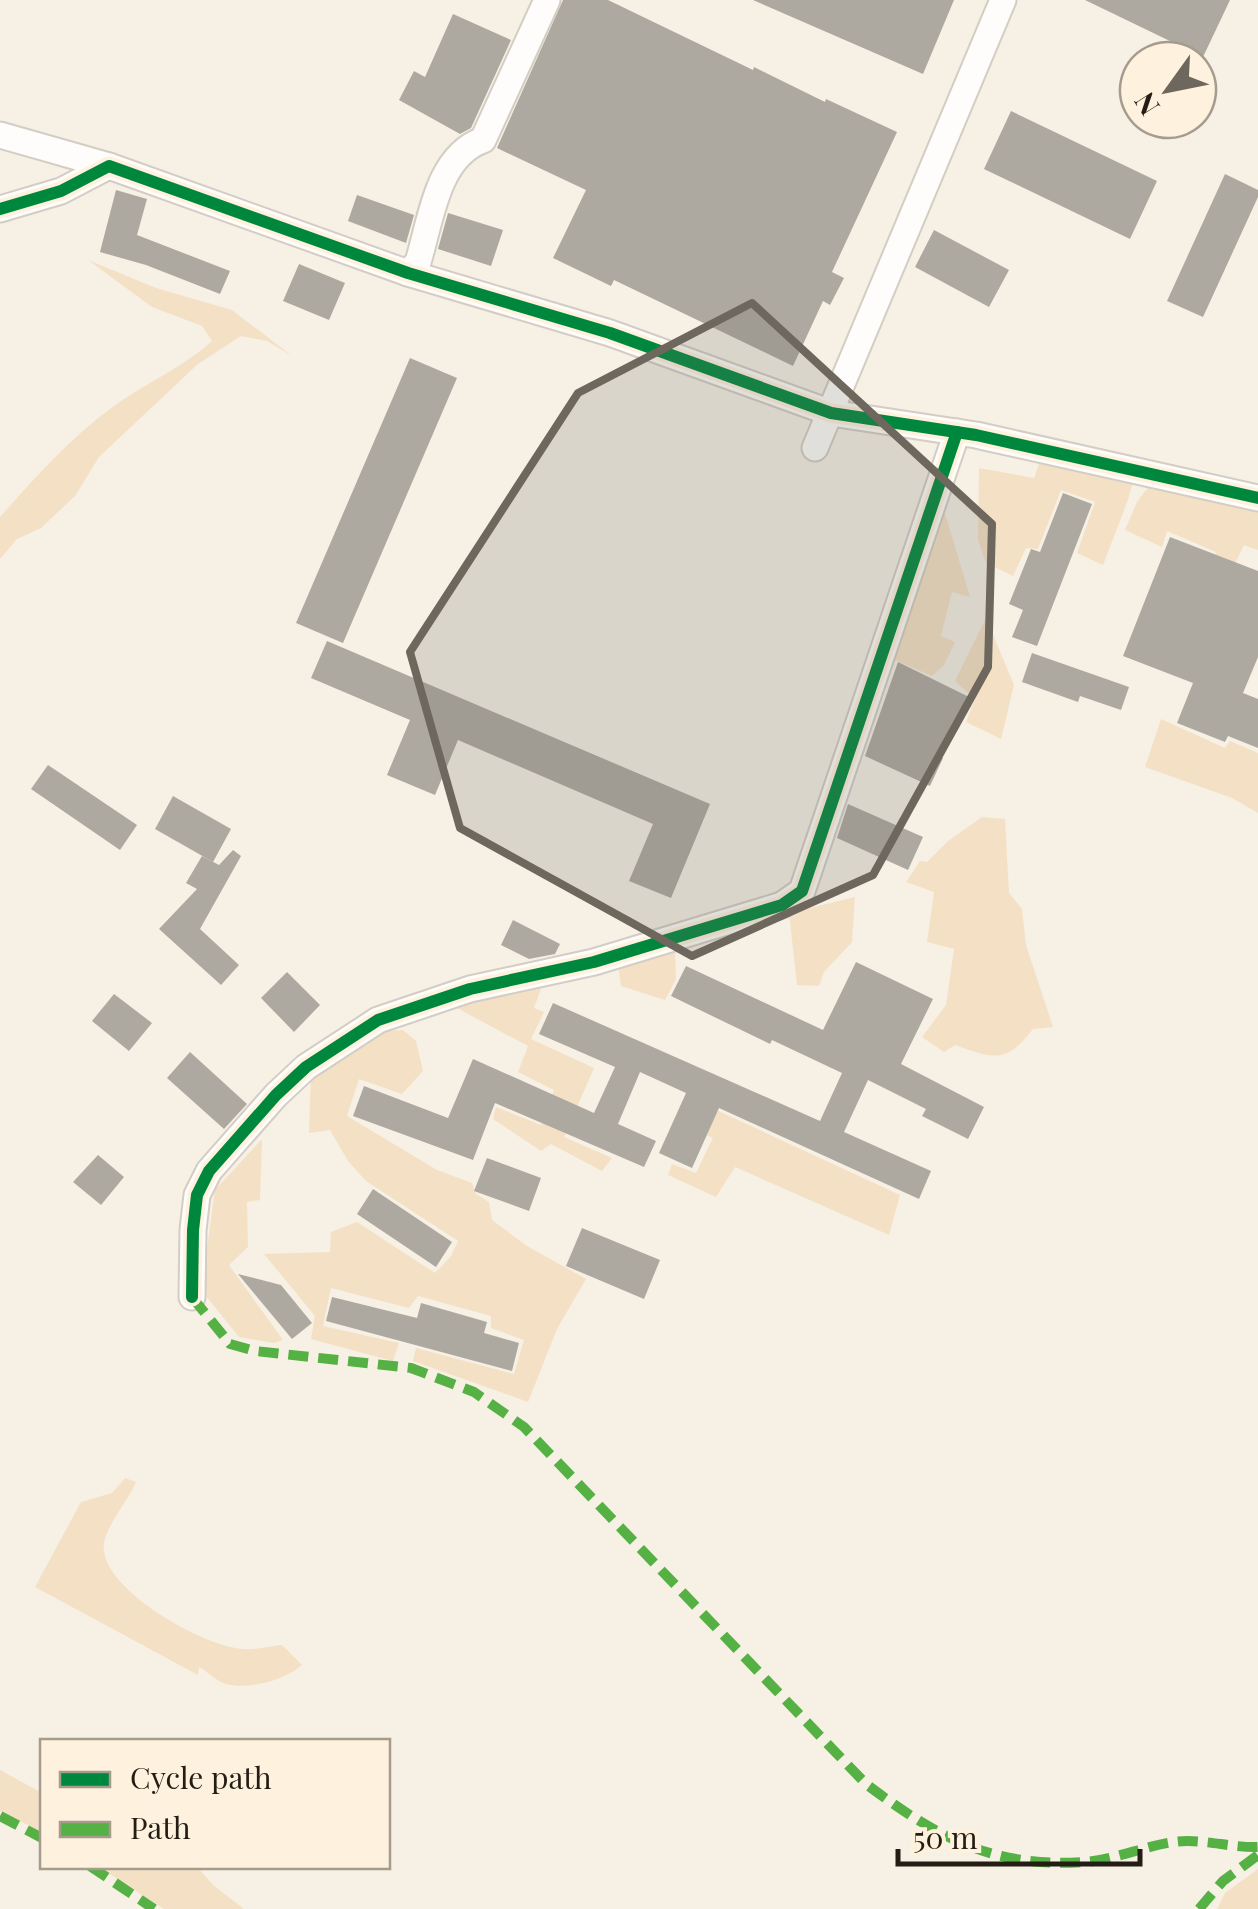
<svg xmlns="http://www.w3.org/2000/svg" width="1258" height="1909" font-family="'Playfair Display',serif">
<rect width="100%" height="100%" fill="#f6f0e5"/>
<g fill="#f4e1c5">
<path d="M88,260l68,28 76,22 60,46 -25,-15 -26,-5 -43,28 -99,93 -24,39 -34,32 -24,11 -17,20v-42c33,-37 69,-78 110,-108 33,-25 71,-40 102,-68l-10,-15 -50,-19z"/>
<polygon points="1041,458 1133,481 1128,500 1103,565 1077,553 1095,502 1061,490 1038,549 1026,548 1013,576 986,563 978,540 979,468 1034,478"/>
<polygon points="1149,486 1214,498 1258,512 1258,550 1244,545 1234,566 1215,557 1216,552 1167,531 1162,547 1125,530 1137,502"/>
<polygon points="944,510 970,597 952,592 941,636 955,642 944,665 932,676 888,657"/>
<polygon points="986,618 1014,685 1001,739 966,722 975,699 955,681"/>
<polygon points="1161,719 1225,748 1230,741 1258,753 1258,813 1232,798 1145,767"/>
<path d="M982,817l23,2 4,74 13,16 4,36 27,82 -20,2c-27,35 -39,30 -78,16l-11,7 -22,-15 24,-32 8,-56 -27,-7 7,-50 -28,-10 14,-21 7,1 21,-21z"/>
<polygon points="855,897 852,942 824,972 819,986 797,985 789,913"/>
<polygon points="675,950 676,979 665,1000 621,986 618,965"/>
<polygon points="543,983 534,1008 544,1012 531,1039 594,1068 564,1137 612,1158 602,1171 551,1144 541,1151 493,1119 496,1107 541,1125 554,1090 518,1072 528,1046 453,1006"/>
<polygon points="403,1030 416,1041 423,1071 402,1094 359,1079 347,1116 437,1170 472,1183 476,1194 489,1202 492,1220 527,1246 586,1279 557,1329 528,1402 413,1361 416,1348 514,1374 524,1340 491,1328 491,1316 418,1296 409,1308 331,1288 323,1326 399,1343 393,1361 311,1339 315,1316 264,1254 330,1252 331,1232 357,1222 435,1273 451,1256 458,1241 366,1181 348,1161 330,1130 309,1133 311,1076 384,1031"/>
<polygon points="686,1096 900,1195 889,1235 735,1167 716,1197 668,1175 672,1164 696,1173 713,1138 677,1121"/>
<polygon points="262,1139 260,1200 247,1202 248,1247 229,1265 283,1340 274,1343 239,1337 206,1296 206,1256 215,1190"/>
<path d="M125,1478l11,4c-8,20 -28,40 -32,61 -7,45 102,105 140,106 12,1 26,-3 38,-4l20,20c-16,15 -54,25 -76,19 -10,-3 -18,-12 -27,-17l-1,8 -163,-88 46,-85 31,-9z"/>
<polygon points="0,1770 42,1793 42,1832 0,1811"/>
<polygon points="99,1867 197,1867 213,1885 244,1909 164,1909"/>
<polygon points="1258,1869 1258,1909 1217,1909 1225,1893"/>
</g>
<g fill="#aea9a0">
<polygon points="563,0 608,0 753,70 754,67 825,102 826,99 897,132 832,272 844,278 830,305 823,301 793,366 614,280 611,286 553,258 586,190 497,148"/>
<polygon points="753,0 954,0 923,74"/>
<polygon points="1085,0 1230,0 1203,57"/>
<polygon points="453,14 511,40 471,128 460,134 399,100 414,71 425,77"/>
<polygon points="1011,111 1157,181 1130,239 984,169"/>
<polygon points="1225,174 1258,190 1258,197 1203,317 1167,301"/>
<polygon points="116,190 147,199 137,235 230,271 220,294 146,265 100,252"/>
<polygon points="357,195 414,215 406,243 348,221"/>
<polygon points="448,213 503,230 491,266 438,249"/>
<polygon points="934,230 1009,270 989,307 915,267"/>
<polygon points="299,264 345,283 329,320 283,301"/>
<polygon points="410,358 457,378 343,643 296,623"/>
<polygon points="1063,493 1092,504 1037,646 1012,637 1023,610 1009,604 1031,549 1040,552"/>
<polygon points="1170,537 1258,571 1258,657 1243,693 1258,699 1258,748 1228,736 1225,742 1177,723 1193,683 1123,656"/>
<polygon points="327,641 710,804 671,898 629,881 653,824 458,740 435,795 387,775 410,720 311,678"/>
<polygon points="1032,653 1129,687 1121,710 1080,696 1078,702 1022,682"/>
<polygon points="898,662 969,697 939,756 943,758 930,786 865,756"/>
<polygon points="48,765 137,825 120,850 31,789"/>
<polygon points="173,796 231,829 213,862 155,829"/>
<polygon points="848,804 923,837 908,870 837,838"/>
<polygon points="233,850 241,856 200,929 239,965 221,985 159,929 197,889 186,883 202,856 219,865"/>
<polygon points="513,920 560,944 555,954 529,959 501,945"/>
<polygon points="856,962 933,999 901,1064 984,1107 968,1139 922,1116 926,1109 868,1080 844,1132 931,1171 919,1199 719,1108 692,1168 659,1153 686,1093 640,1072 618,1124 656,1141 644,1167 495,1103 473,1160 353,1116 364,1086 448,1118 473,1059 594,1113 615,1067 539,1034 553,1003 820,1121 842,1073 772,1040 770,1044 671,996 686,966 823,1030"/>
<polygon points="287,972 320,1005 294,1032 261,998"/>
<polygon points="114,994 152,1023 129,1051 92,1021"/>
<polygon points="190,1052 247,1104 224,1129 167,1078"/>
<polygon points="98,1155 124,1177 101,1205 73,1182"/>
<polygon points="487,1158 541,1178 529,1211 474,1191"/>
<polygon points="373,1189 452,1242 436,1267 357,1214"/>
<polygon points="582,1228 660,1260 644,1299 566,1266"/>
<polygon points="238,1274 281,1285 312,1323 292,1339"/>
<polygon points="332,1297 417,1318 421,1303 487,1322 484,1333 519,1343 512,1371 326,1321"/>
</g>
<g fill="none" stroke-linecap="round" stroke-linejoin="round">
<defs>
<g id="minor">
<polyline points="0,135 109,166"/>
<polyline points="0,209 61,191 109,166 408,273 610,333 831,413 976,435 1258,498"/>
<path d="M408,273l10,-11c13,-42 19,-106 65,-122l64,-140"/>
<polyline points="815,448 1003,0"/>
<polyline points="192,1297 193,1230 197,1195 209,1171 276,1095 306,1067 378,1020 470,989 594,962 782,905 802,891 957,432"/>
</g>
</defs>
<use href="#minor" stroke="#d3cdc3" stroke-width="29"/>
<use href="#minor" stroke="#fefdfb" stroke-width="25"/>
<g stroke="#55b144" stroke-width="10" stroke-dasharray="20 10" stroke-linecap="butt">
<path d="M192,1297l38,47 25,7 156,17 63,24 50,35 342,357c71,53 125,84 218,78 30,-2 60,-16 90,-20 26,-4 57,6 84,5"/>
<polyline points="0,1816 42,1838"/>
<polyline points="90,1866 154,1909"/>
<polyline points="1199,1909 1223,1881 1258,1855"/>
</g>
<defs>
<g id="cycleway">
<polyline points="0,209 61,191 109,166 408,273 610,333 831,413 976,435 1258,498"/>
<polyline points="192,1297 193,1230 197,1195 209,1171 276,1095 306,1067 378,1020 470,989 594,962 782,905 802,891 957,432"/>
</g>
</defs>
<use href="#cycleway" stroke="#fef1dd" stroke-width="19"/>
<use href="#cycleway" stroke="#00873e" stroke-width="12"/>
</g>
<path fill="#6d675d" fill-opacity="0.2" stroke="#6d675d" stroke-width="8" stroke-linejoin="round" d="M752,303l240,221 -4,143 -115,208 -181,81 -232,-128 -50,-176 168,-259z"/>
<rect x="40" y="1739" width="350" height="130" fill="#fef1dd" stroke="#a69c8d" stroke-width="2.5"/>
<rect x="60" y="1772" width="50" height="15" fill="#00873e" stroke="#a69c8d" stroke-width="2.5"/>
<text x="130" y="1789" font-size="30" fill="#231d14">Cycle path</text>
<rect x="60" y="1822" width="50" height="15" fill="#55b144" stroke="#a69c8d" stroke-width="2.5"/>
<text x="130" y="1839" font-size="30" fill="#231d14">Path</text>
<g transform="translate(1168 90) rotate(237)"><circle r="48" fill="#fef1dd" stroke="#a69c8d" stroke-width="2.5"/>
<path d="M0-8L18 38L0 25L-18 38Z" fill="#6d675d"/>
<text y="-15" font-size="28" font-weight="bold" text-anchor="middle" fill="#231d14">N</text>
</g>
<path d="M898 1849v15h242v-15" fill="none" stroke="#231d14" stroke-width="5"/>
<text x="913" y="1849" font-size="30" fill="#231d14" stroke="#fef1dd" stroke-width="8" paint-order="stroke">50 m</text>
</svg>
